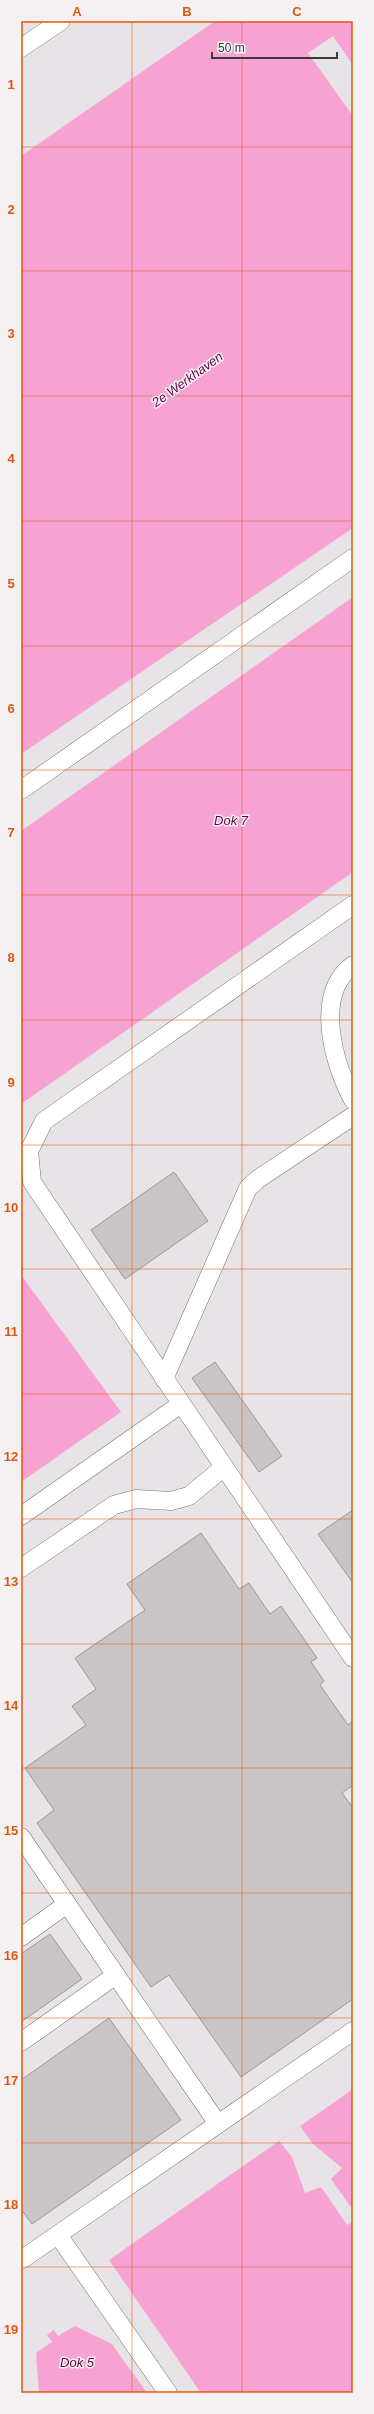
<svg xmlns="http://www.w3.org/2000/svg" width="374" height="2414" font-family="Arial,sans-serif">
<rect width="100%" height="100%" fill="#e8e3e6"/>
<g fill="#f6a3d3">
<polygon points="215,21 353,21 353,528 21,754 21,156"/>
<polygon points="353,597 353,872 21,1104 21,831"/>
<polygon points="21,1275 121,1412 21,1482"/>
<polygon points="353,2089 353,2393 201,2393 109,2260"/>
<polygon points="75,2326 112,2344 147,2393 39,2393 36,2353 52,2342 47,2335 54,2330 58,2336"/>
</g>
<g fill="#e8e3e6">
<polygon points="333,36 353,65 353,116 308,53"/>
<polygon points="300,2126 313,2144 342,2168 331,2179 353,2210 353,2221 347,2225 321,2187 305,2193 292,2157 279,2141"/>
</g>
<g fill="#c9c5c7" stroke="#9b9799">
<polygon points="174,1172 208,1221 125,1279 91,1230"/>
<polygon points="215,1362 282,1456 259,1472 192,1378"/>
<polygon points="353,1510 353,1583 318,1534"/>
<polygon points="201,1533 239,1589 249,1583 270,1614 281,1606 317,1658 311,1662 324,1681 320,1685 348,1725 353,1721 353,1785 342,1793 353,1808 353,1999 241,2077 169,1975 151,1987 37,1823 54,1810 25,1768 86,1725 72,1706 96,1689 75,1658 145,1610 127,1584"/>
<polygon points="50,1934 82,1979 21,2022 21,1954"/>
<polygon points="109,2018 181,2120 32,2224 21,2209 21,2080"/>
</g>
<g fill="none" stroke-linecap="round" stroke-linejoin="round">
<defs>
<g id="minor">
<polyline points="21,48 61,21"/>
<polyline points="21,790 353,558"/>
<polyline points="353,905 44,1121 29,1151 32,1182 353,1658"/>
<path d="M353,965c-40,29 -19,100 0,135"/>
<polyline points="164,1379 248,1188 258,1179 353,1116"/>
<polyline points="21,1516 181,1404"/>
<polyline points="21,1568 114,1505 136,1499 171,1501 189,1496 224,1467"/>
<polyline points="21,1837 218,2124"/>
<polyline points="21,1937 67,1904"/>
<polyline points="21,2042 116,1975"/>
<polyline points="58,2235 168,2393"/>
<polyline points="21,2260 353,2031"/>
</g>
</defs>
<use href="#minor" stroke="#787476" stroke-width="19"/>
<use href="#minor" stroke="#fff" stroke-width="18"/>
</g>
<path fill="none" stroke="#df570e" stroke-width="1" stroke-opacity="0.55" d="M132,21v2372M242,21v2372M21,147h332M21,271h332M21,396h332M21,521h332M21,646h332M21,770h332M21,895h332M21,1020h332M21,1145h332M21,1269h332M21,1394h332M21,1519h332M21,1644h332M21,1768h332M21,1893h332M21,2018h332M21,2143h332M21,2267h332"/>
<g text-anchor="middle" stroke-width="3" stroke-linejoin="round" paint-order="stroke">
<g font-size="13" font-style="italic" fill="#650149" stroke="#f5f1f3">
<text transform="translate(187 379) rotate(-36)" y="5">2e Werkhaven</text>
<text x="231" y="825">Dok 7</text>
<text x="77" y="2367">Dok 5</text>
</g>
</g>
<rect width="374" height="2414" fill="none" stroke="#f5f1f3" stroke-width="44"/>
<path d="M212 52v6h125v-6" fill="none" stroke="#3b393a" stroke-width="2"/>
<text x="218" y="52" font-size="12" fill="#3b393a" stroke="#f5f1f3" stroke-width="3" paint-order="stroke">50 m</text>
<rect x="22" y="22" width="330" height="2370" fill="none" stroke="#df570e" stroke-width="1.5"/>
<g font-size="13" text-anchor="middle" font-weight="bold" fill="#df570e">
<text x="77" y="16">A</text>
<text x="187" y="16">B</text>
<text x="297" y="16">C</text>
<text x="11" y="89">1</text>
<text x="11" y="214">2</text>
<text x="11" y="338">3</text>
<text x="11" y="463">4</text>
<text x="11" y="588">5</text>
<text x="11" y="713">6</text>
<text x="11" y="837">7</text>
<text x="11" y="962">8</text>
<text x="11" y="1087">9</text>
<text x="11" y="1212">10</text>
<text x="11" y="1336">11</text>
<text x="11" y="1461">12</text>
<text x="11" y="1586">13</text>
<text x="11" y="1710">14</text>
<text x="11" y="1835">15</text>
<text x="11" y="1960">16</text>
<text x="11" y="2085">17</text>
<text x="11" y="2209">18</text>
<text x="11" y="2334">19</text>
</g>
</svg>
